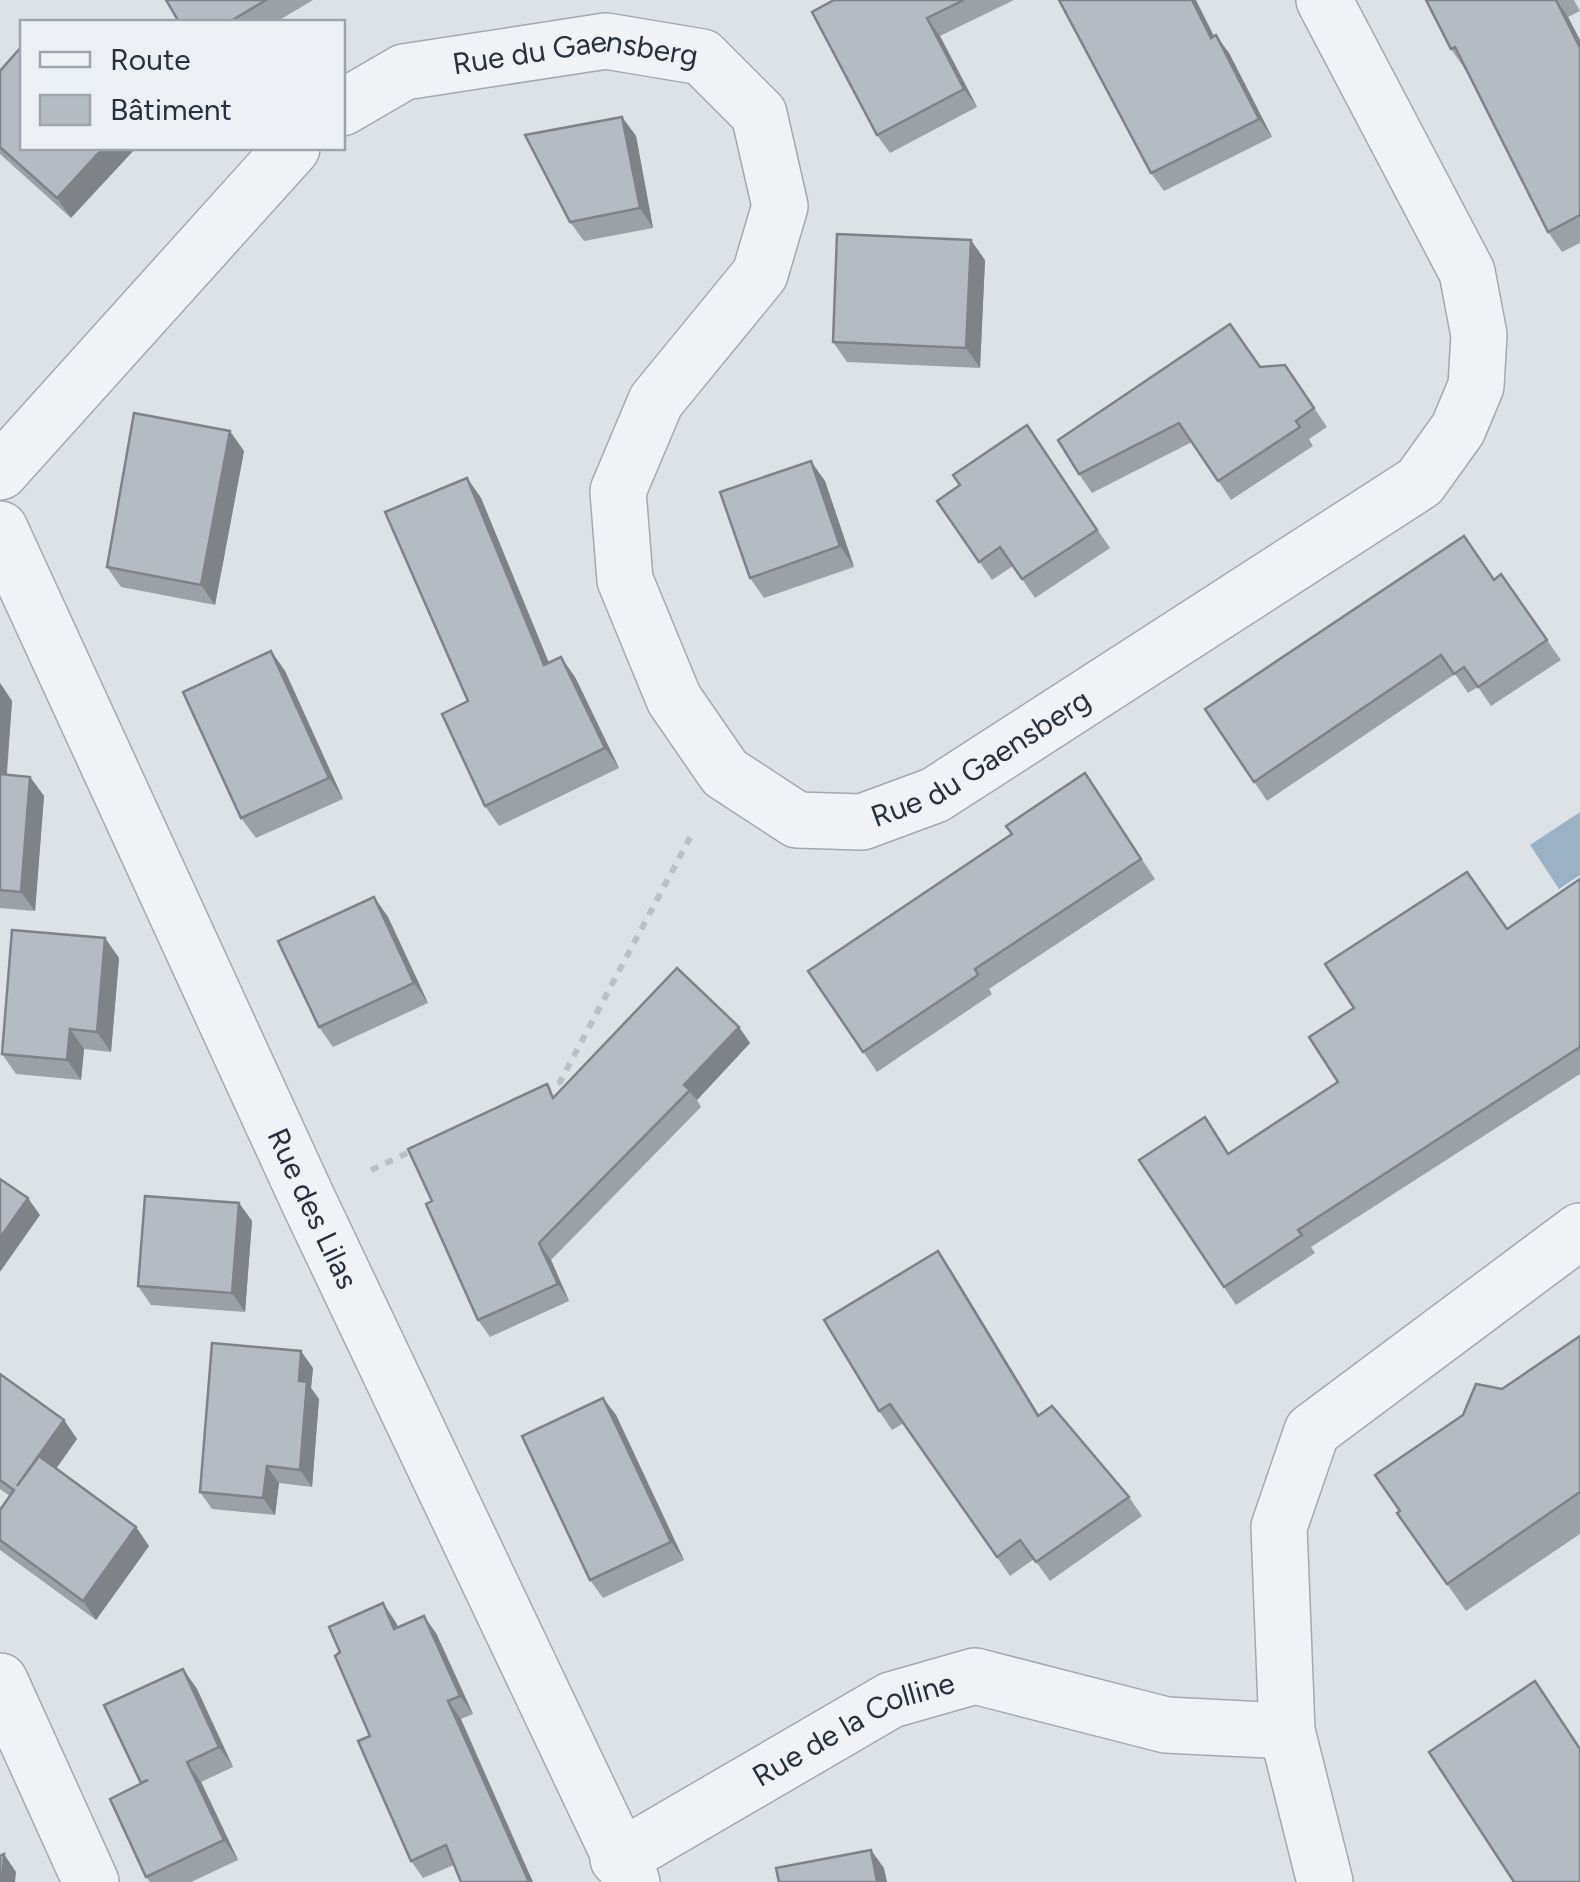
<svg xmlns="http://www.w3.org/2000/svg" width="1580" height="1882" font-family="Figtree,sans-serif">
<rect width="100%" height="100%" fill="#dde2e7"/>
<polygon fill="#99b2c6" points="1580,812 1580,875 1559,889 1530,845"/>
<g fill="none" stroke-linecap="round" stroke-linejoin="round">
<defs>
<g id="street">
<path id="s1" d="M342,108l62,-36 202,-31 96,16 57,57 21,92 -20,68 -104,127 -38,90 7,89 49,119 51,74 72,47 65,2 73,-27 485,-313 38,-53 18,-43 3,-51 -12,-63 -143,-272"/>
<polyline points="0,472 292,148"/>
<path id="s2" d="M0,529l308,671 324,682"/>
<polyline points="0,1681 91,1882"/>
<path id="s3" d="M618,1859l273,-159 84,-24 191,49 121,6"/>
<polyline points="1325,1882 1287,1731 1279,1527 1312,1431 1580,1231"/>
</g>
</defs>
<use href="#street" stroke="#a3a9b1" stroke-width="58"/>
<g stroke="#bcc0c5" stroke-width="6" stroke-dasharray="8 8" stroke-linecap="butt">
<polyline points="543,1090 560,1082 693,832"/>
<polyline points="371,1170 414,1150"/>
</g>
<use href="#street" stroke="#f0f2f5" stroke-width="55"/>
</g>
<g fill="#9ca1a8">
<polygon points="166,0 313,0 276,22 179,22"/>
<polygon points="834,0 1014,0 940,36 977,107 890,153 877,135"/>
<polygon points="1426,0 1574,0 1580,11 1568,17 1580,40 1580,243 1562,252 1548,232 1465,69 1451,49"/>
<polygon points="1214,36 1229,53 1272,137 1164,191 1151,173"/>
<polygon points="0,71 71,218 0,154"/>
<polygon points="622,117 636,136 653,228 584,241 570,222"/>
<polygon points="985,260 980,368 847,362 833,342"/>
<polygon points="1285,365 1327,427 1309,439 1313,446 1231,500 1192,442 1092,493 1079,474 1260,367"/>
<polygon points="1027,425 1110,548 1035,598 1013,566 992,580 937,501 960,485"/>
<polygon points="244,451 215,605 121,587 107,567"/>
<polygon points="467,478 481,498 549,663 575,677 619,768 499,826 485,806 468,701"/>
<polygon points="825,481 854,567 764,598 750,578"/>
<polygon points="1501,574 1561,660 1491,706 1478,687 1468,693 1455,674 1267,801 1205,709 1494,580"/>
<polygon points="271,651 285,671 343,799 256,838 241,818"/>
<polygon points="0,683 12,701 7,775 30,777 44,796 35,911 0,908"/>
<polygon points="1085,773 1155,879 989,989 992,994 877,1072 808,971 1012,834"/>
<polygon points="1580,879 1580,1074 1311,1247 1315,1253 1236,1305 1139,1160 1217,1135 1229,1154 1338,1082 1507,929"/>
<polygon points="374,897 388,917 428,1003 333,1047 319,1027"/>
<polygon points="105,938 119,958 111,1052 84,1049 81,1080 16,1074 2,1054"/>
<polygon points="739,1027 750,1043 697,1100 701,1107 551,1260 569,1301 490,1337 478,1320 432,1201 555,1096"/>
<polygon points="239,1203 252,1221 245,1312 151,1305 138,1286"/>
<polygon points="951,1270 1039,1415 1129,1497 1142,1516 1050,1581 1034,1559 1010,1576 904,1423 892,1430 879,1411"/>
<polygon points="1580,1336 1580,1534 1466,1611 1397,1513 1502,1389"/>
<polygon points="313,1368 311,1388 319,1399 312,1487 279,1483 275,1515 212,1509 200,1492"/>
<polygon points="0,1374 64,1420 77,1439 56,1469 136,1527 149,1546 96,1620 0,1550 0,1510 10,1496 0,1489"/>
<polygon points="603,1398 616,1415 684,1560 603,1598 590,1580"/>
<polygon points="395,1621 398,1627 436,1633 473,1714 461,1719 454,1865 423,1878 411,1861 370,1736"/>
<polygon points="183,1669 197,1689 233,1767 201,1782 238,1860 191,1882 150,1882 146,1877 141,1784"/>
</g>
<g fill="#7f8388">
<polygon points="1192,0 1196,0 1224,56 1211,38"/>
<polygon points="1556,0 1568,17 1580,40 1580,48"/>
<polygon points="927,18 940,36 977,107 964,89"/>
<polygon points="1216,35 1229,53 1272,137 1259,119"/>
<polygon points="622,117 636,136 653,228 640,208"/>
<polygon points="103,148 136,148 71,218 57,198"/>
<polygon points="971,240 985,260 980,368 966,348"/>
<polygon points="230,431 244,451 215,605 201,585"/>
<polygon points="811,461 825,481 854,567 840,546"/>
<polygon points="467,478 481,498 558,685 544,665"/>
<polygon points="271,651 285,671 343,799 329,778"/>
<polygon points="561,657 575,677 619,768 605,748"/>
<polygon points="0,683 12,701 5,793 0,785"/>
<polygon points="30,777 44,796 35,911 21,892"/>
<polygon points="374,897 388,917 428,1003 414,983"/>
<polygon points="105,938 119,958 111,1052 97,1032"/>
<polygon points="739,1027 750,1043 697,1100 684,1085"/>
<polygon points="70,1029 84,1049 81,1080 67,1060"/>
<polygon points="28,1198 40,1215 0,1272 0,1238"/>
<polygon points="239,1203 252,1221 245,1312 232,1293"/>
<polygon points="539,1243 551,1260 569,1301 558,1284"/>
<polygon points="938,1251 951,1270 1051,1435 1038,1416"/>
<polygon points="301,1351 313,1368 311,1388 319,1399 312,1487 300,1470 299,1381"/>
<polygon points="603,1398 616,1415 684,1560 671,1542"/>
<polygon points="64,1420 77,1439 30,1505 17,1486"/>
<polygon points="267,1466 279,1483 275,1515 263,1498"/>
<polygon points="136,1527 149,1546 96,1620 83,1601"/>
<polygon points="383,1603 395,1621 407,1646 394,1629"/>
<polygon points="424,1616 436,1633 473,1714 460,1696"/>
<polygon points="183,1669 197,1689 233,1767 219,1747"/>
<polygon points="448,1701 461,1719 533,1882 529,1882"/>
<polygon points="187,1762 201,1782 238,1860 224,1840"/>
<polygon points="871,1850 884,1868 887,1882 877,1882"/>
<polygon points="4,1854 16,1872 15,1882 2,1882"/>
</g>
<g fill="#b5bbc3" stroke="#7f8388" stroke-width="2.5">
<polygon points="166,0 266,0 229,22 179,22"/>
<polygon points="834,0 964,0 927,18 964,89 877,135 812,12"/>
<polygon points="1059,0 1192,0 1211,38 1216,35 1259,119 1151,173"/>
<polygon points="1426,0 1556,0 1580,48 1580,215 1548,232 1455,47 1451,49"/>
<polygon points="22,46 22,148 103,148 57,198 0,147 0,71"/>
<polygon points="622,117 640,208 570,222 525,135"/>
<polygon points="837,234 971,240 966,348 833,342"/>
<polygon points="1230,324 1260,367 1285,365 1314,408 1296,421 1300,427 1218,481 1179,423 1079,474 1058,440"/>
<polygon points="134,413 230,431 201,585 107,567"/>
<polygon points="1027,425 1097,530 1022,579 1000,547 979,562 937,501 960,485 953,475"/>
<polygon points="811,461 840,546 750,578 720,492"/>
<polygon points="467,478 544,665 561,657 605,748 485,806 442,714 468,701 385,512"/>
<polygon points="1464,536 1494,580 1501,574 1547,640 1478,687 1464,667 1454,674 1441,655 1254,782 1205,709"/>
<polygon points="271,651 329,778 241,818 183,692"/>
<polygon points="1085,773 1141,859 975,969 978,975 863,1052 808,971 1012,834 1006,826"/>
<polygon points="0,774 30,777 21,892 0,890"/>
<polygon points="1467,872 1507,929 1580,879 1580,1047 1298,1230 1302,1235 1224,1287 1139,1160 1205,1117 1228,1154 1338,1082 1309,1037 1354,1008 1325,964"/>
<polygon points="374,897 414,983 319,1027 278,941"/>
<polygon points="12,930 105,938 97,1032 70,1029 67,1060 2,1054"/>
<polygon points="677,968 739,1027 684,1085 690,1090 539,1243 558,1284 478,1320 426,1204 432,1201 408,1149 547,1084 553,1098"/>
<polygon points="0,1179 28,1198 0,1238"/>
<polygon points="145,1196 239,1203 232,1293 138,1286"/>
<polygon points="938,1251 1038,1416 1052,1406 1129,1497 1036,1562 1020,1540 997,1557 890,1404 879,1411 824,1320"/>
<polygon points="1580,1336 1580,1492 1447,1584 1397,1513 1400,1511 1375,1475 1463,1415 1476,1384 1502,1389"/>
<polygon points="212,1343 301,1351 299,1381 307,1382 300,1470 267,1466 263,1498 200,1492"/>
<polygon points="0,1374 64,1420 17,1486 39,1456 136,1527 83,1601 0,1540 0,1510 14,1490 0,1480"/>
<polygon points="603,1398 671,1542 590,1580 522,1436"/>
<polygon points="383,1603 394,1629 424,1616 460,1696 448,1701 529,1882 461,1882 446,1845 411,1861 358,1741 370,1736 335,1656 340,1652 329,1627"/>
<polygon points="183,1669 219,1747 187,1762 224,1840 146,1877 110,1799 148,1780 141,1783 104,1705"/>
<polygon points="1535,1681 1580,1749 1580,1882 1514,1882 1429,1752"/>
<polygon points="871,1850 877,1882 779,1882 776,1868"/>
<polygon points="4,1854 2,1882 0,1882 0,1856"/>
</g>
<g text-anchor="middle" stroke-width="8" stroke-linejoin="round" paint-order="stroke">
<g font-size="30" fill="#27313d" stroke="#ecf0f4">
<text dy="10" stroke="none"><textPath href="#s1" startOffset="245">Rue du Gaensberg</textPath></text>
<text dy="10" stroke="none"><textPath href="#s1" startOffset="1475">Rue du Gaensberg</textPath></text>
<text dy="10" stroke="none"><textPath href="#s2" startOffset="748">Rue des Lilas</textPath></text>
<text dy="10" stroke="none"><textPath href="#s3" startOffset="270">Rue de la Colline</textPath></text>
</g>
</g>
<rect x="20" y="20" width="325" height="130" fill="#ecf0f4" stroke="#9da4ab" stroke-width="2.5"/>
<rect x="40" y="52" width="50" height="15" fill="#f0f2f5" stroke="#9da4ab" stroke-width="2.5"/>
<text x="110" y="70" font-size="30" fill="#27313d">Route</text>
<rect x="40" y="95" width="50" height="30" fill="#b5bbc3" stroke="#9da4ab" stroke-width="2.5"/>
<text x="110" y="120" font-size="30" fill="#27313d">Bâtiment</text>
</svg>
